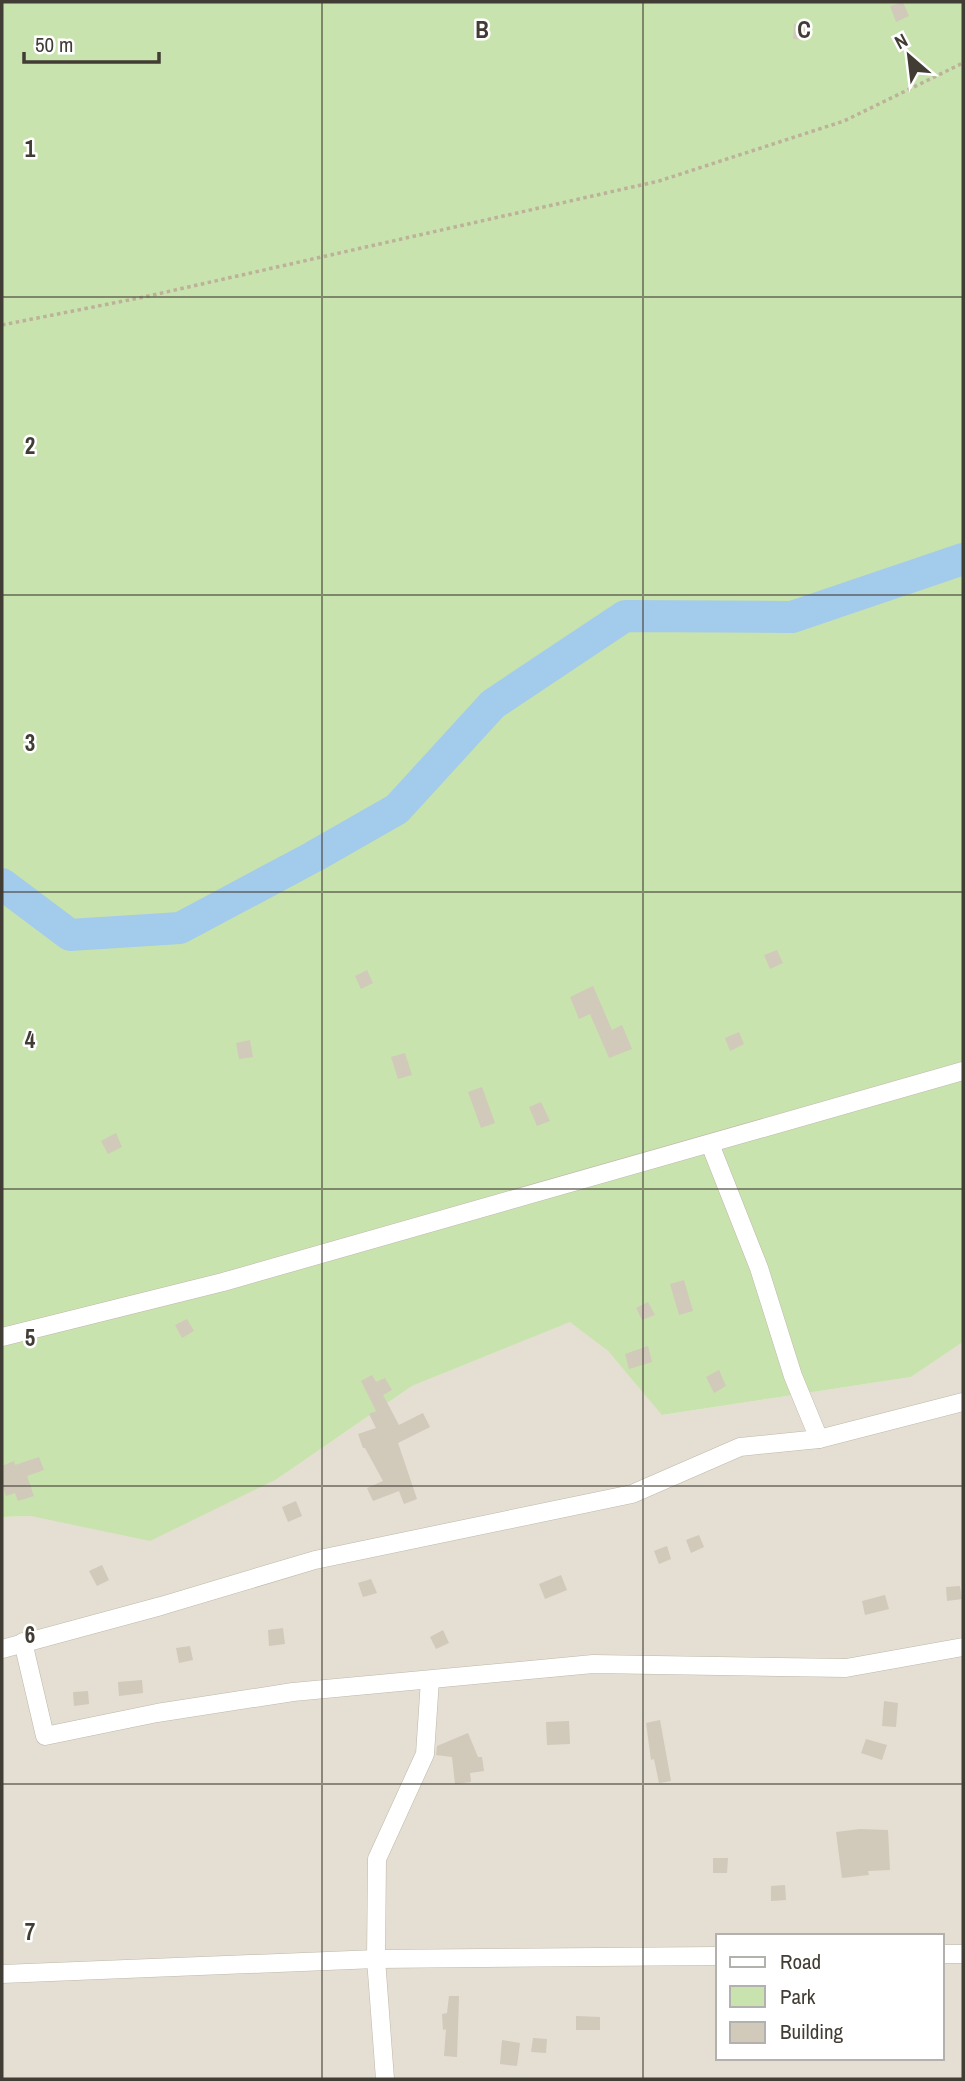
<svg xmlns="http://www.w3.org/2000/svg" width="965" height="2081" font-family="'Archivo Narrow',sans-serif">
<rect width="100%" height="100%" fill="#f1ede4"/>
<path fill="#e4dfd2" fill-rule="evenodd" d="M571,1321l37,30 55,64 248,-38 52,-35v737h-961v-562l29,-1 246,-37 135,-93zM718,1936h224v122h-224z"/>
<polygon fill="#c9e3ae" points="2,2 963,2 963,1342 911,1377 662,1415 608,1351 570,1322 412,1386 277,1479 150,1541 31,1516 2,1517"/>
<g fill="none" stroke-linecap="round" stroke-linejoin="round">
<polyline stroke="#a3cbeb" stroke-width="32" points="2,884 70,935 180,928 313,857 397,809 493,704 625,616 792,617 963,559"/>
</g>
<g fill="#d1c9ba">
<polygon points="903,2 909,16 896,22 890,6"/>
<polygon points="794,24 811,25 809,40 793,39"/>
<polygon points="777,950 783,963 770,969 764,955"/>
<polygon points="367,970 373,983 361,989 355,976"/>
<polygon points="593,986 612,1030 622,1025 632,1049 609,1058 590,1014 579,1019 570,997"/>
<polygon points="739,1032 744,1044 730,1051 725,1038"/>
<polygon points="250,1040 253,1057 239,1059 236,1043"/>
<polygon points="405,1053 412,1075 398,1079 391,1057"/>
<polygon points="482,1087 495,1123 481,1128 468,1092"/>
<polygon points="541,1102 550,1121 537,1126 529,1107"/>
<polygon points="116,1133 122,1147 108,1154 101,1141"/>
<polygon points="684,1280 693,1311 679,1315 670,1284"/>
<polygon points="648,1302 655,1315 642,1320 636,1308"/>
<polygon points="187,1319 194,1331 182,1338 175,1325"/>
<polygon points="648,1346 652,1362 629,1369 625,1354"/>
<polygon points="719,1370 726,1386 714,1393 706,1377"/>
<polygon points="372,1375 376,1382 385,1378 392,1390 383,1395 399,1425 423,1413 430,1427 398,1443 417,1499 404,1504 399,1491 373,1501 367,1488 383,1481 365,1448 363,1448 358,1434 376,1428 369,1414 376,1411 361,1381"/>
<polygon points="39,1457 44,1470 27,1476 34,1496 18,1501 15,1493 6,1496 2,1484 2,1466 14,1461 15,1465"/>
<polygon points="296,1501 302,1516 288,1522 282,1507"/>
<polygon points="699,1535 704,1547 691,1553 686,1540"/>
<polygon points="667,1546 671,1559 659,1564 654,1551"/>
<polygon points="102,1565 109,1580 97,1586 89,1571"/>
<polygon points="561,1575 567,1590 545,1599 539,1584"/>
<polygon points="371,1579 377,1593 363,1597 358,1583"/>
<polygon points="960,1586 962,1599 947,1601 946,1587"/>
<polygon points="885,1595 889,1609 865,1615 862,1601"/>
<polygon points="283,1628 285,1644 269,1646 268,1630"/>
<polygon points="443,1630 449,1643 436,1649 430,1637"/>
<polygon points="190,1646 193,1660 179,1663 176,1648"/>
<polygon points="142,1680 143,1693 119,1696 118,1682"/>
<polygon points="88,1691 89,1704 74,1706 73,1692"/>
<polygon points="884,1701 898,1703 896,1727 882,1726"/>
<polygon points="660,1720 671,1781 659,1783 654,1759 651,1760 646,1723"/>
<polygon points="569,1721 570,1744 547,1745 546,1722"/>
<polygon points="468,1733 478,1757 482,1757 484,1771 470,1773 471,1782 455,1784 452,1757 436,1755 437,1746"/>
<polygon points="866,1739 887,1745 882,1760 861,1753"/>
<polygon points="860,1829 888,1830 890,1870 868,1871 869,1875 842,1878 836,1832"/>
<polygon points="713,1858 728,1858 727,1873 713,1873"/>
<polygon points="785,1885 786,1900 771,1901 771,1886"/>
<polygon points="449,1996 459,1996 457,2057 444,2056 446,2029 443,2030 442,2014 447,2013"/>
<polygon points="576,2016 600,2017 600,2030 576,2030"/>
<polygon points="533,2038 547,2039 546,2053 531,2052"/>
<polygon points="502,2040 520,2043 517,2066 500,2064"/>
</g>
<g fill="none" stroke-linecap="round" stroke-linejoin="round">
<defs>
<g id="street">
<polyline points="710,1144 759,1268 793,1376 819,1439"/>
<polyline points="2,1337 223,1282 963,1071"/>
<polyline points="23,1642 45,1736 157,1713 293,1692 593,1664 846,1668 963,1647"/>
<polyline points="2,1649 161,1606 315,1560 632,1494 740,1447 819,1439 963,1402"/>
<polyline points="942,1954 963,1954"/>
<polyline points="2,1974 376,1959 718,1956"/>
<polyline points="385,2079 376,1959 377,1859 425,1754 430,1680"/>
</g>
</defs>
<use href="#street" stroke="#beb8aa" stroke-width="19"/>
<polyline stroke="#bcb199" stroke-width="3.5" stroke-dasharray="3.5 3.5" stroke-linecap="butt" points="2,325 144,297 659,181 844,121 963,63"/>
<use href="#street" stroke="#fff" stroke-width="18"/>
</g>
<path fill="none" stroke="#423d34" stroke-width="2" stroke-opacity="0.55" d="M322,2v2077M643,2v2077M2,297h961M2,595h961M2,892h961M2,1189h961M2,1486h961M2,1784h961"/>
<g font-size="23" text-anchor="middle" font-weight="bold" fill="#423d34" stroke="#fff" stroke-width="5" stroke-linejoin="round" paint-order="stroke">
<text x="482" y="38">B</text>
<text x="804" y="38">C</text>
<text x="30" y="157">1</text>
<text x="30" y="454">2</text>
<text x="30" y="751">3</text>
<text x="30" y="1048">4</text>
<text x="30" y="1346">5</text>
<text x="30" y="1643">6</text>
<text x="30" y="1940">7</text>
</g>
<rect width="965" height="2081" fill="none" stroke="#423d34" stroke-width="7"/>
<rect x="716" y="1934" width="228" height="126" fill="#ffffff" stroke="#b3b1ae" stroke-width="2"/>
<rect x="730" y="1957" width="35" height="10" fill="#ffffff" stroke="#b3b1ae" stroke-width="2"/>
<text x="780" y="1969" font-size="21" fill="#423d34">Road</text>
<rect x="730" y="1986" width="35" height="21" fill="#c9e3ae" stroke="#b3b1ae" stroke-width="2"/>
<text x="780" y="2004" font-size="21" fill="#423d34">Park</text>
<rect x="730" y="2022" width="35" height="21" fill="#d1c9ba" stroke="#b3b1ae" stroke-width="2"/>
<text x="780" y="2039" font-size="21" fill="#423d34">Building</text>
<g transform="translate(909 56) rotate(332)" stroke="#ffffff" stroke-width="5" paint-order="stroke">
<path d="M0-5L12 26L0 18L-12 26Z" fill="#423d34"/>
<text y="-10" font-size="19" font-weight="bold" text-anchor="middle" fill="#423d34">N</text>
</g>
<path d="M24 52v10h135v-10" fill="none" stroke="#423d34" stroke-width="3.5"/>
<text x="35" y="52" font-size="21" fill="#423d34" stroke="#ffffff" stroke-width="5" paint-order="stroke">50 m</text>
</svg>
